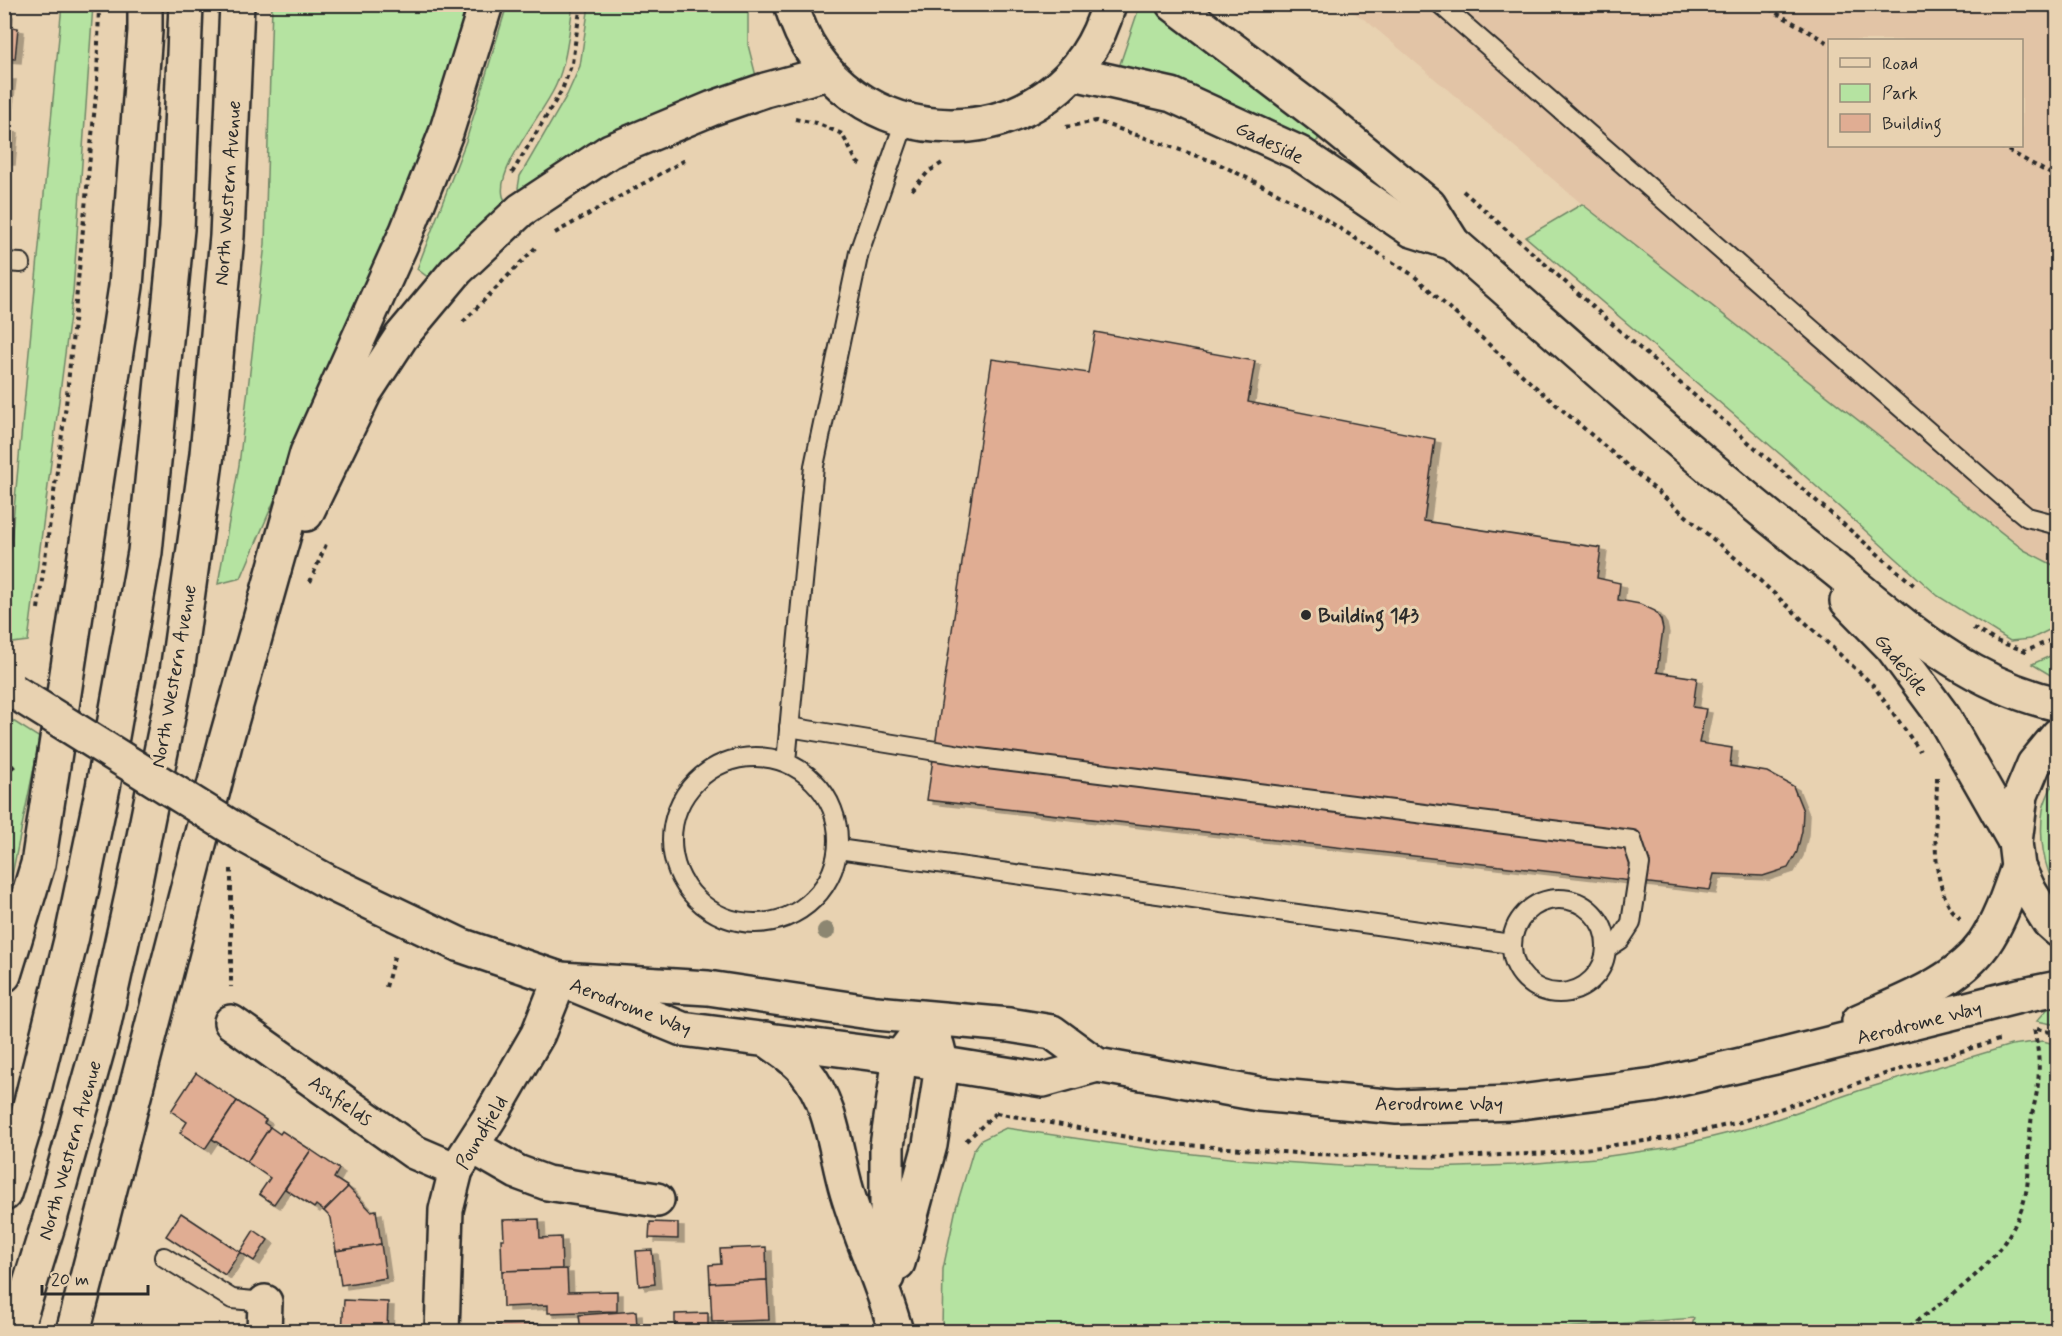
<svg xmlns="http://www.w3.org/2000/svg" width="2062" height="1336" font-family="Mynerve,sans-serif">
<defs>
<filter id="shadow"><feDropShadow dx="6" dy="4" stdDeviation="0" flood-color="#0004"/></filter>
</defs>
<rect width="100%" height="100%" fill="#e8d2b1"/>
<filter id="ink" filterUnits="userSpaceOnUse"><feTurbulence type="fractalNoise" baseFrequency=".0167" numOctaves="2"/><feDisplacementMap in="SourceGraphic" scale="12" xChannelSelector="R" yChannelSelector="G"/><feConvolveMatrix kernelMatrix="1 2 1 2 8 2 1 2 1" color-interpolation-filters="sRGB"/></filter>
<g filter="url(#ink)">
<path fill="#e2c4a6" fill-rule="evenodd" d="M1343,5h714v562l-33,-17 -442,-346 -214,-182zM1830,40h192v106h-192z"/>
<g fill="#b5e3a1" stroke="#708766" stroke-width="1.5">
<polygon points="62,5 93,5 73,292 28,641 5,644 5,551 10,552"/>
<polygon points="272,5 474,5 433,130 241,578 218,584 239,465 265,244"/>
<path d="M507,5h66c-4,26 -6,56 -17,80 -12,28 -60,82 -53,111 1,4 5,8 7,12l-77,73 -16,-12 49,-128z"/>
<polygon points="589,5 748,5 748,45 757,80 521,197 518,188 520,176 567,95 580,66"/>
<polygon points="1140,5 1152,5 1318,128 1318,140 1310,146 1118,70"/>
<polygon points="1582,204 2024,550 2057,567 2057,626 2031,639 2010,641 1938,596 1787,460 1526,237"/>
<polygon points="2057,653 2057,679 2032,664"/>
<polygon points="5,716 40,738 5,909"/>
<path d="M2057,774v115c-14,-21 -18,-54 -14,-79 2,-12 10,-24 14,-36z"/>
<polygon points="2051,1005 2057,1005 2057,1025 2037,1021"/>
<polygon points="2043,1041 2058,1045 2057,1331 1691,1331 1694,1318 1511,1332 942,1331 943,1269 956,1208 973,1151 981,1140 1006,1128 1156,1150 1239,1159 1342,1166 1432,1168 1515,1165 1595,1158 1672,1147 1753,1127 1861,1090 2011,1045"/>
</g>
<g fill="#e0ad93" stroke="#2b2b2b" stroke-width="1.5" filter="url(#shadow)">
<polygon points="4,12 7,13 6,26 18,28 15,59 4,58"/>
<polygon points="4,76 10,76 6,109 4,109"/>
<polygon points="4,128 12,129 9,161 4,161"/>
<polygon points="1095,332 1255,361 1248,402 1435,439 1424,521 1601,548 1597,578 1620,583 1618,600 1640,604 1655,611 1661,620 1663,629 1657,672 1697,678 1693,707 1706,709 1699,743 1732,748 1730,766 1767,772 1793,786 1803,811 1802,831 1797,852 1788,868 1763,876 1714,874 1710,890 927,800 992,359 1088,373"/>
<polygon points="196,1073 237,1101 205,1149 180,1133 187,1122 171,1111"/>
<polygon points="237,1101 266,1120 264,1123 270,1127 247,1162 212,1139"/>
<polygon points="270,1127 280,1134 282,1131 311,1150 274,1204 259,1194 270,1178 247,1162"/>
<polygon points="311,1150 339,1169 334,1178 348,1187 324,1211 316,1205 314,1208 285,1189"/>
<polygon points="348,1187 371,1211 376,1210 381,1244 336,1251 331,1218 324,1211"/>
<polygon points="181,1213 240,1252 225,1275 166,1236"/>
<polygon points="539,1219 540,1238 561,1237 562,1269 502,1271 501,1239 504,1239 503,1220"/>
<polygon points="650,1222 678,1223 678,1239 649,1238"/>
<polygon points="254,1230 268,1240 254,1261 240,1252"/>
<polygon points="381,1244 386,1278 341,1285 336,1251"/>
<polygon points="766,1247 767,1280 710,1283 709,1265 721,1264 720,1249"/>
<polygon points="652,1250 655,1284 639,1286 636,1251"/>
<polygon points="567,1269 568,1292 617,1291 617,1311 548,1313 548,1305 503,1307 502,1271"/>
<polygon points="767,1280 769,1320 712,1322 710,1283"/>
<polygon points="344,1300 388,1302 387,1332 342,1332"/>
<polygon points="636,1311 637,1327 581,1331 579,1315"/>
<polygon points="708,1313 708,1329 675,1330 675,1314"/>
<polygon points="541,1324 542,1332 497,1332 497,1325"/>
</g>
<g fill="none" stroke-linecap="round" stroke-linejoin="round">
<defs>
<g id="service">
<polyline points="1440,4 2010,503 2027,517 2058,525"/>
<polyline points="4,262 21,263"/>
<polyline points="789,727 979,758 1632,840 1640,864 1631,923 1620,940 1606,949"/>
<circle cx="755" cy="840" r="83"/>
<polyline points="786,762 814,466 859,252 905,121"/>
<polyline points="838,849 1511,944"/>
<circle cx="1559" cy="946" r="47"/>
<polyline points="164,1257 232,1299 265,1302"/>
</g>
<g id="minor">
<polyline points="231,1022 414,1152 456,1170"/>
<polyline points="472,1146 517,1172 547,1183 657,1200"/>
<polyline points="264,1332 265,1302"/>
<polyline points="442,1332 446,1210 456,1170 490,1117 538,1034 560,979"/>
</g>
<g id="tertiary">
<path d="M791,4c46,162 274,163 318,0"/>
<path d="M1173,4l150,114 106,87 24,38c125,109 248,222 379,324 71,57 134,117 226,137"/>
<polyline points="1073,73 1172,95 1299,153 1412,230 1453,243"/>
<polyline points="1847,601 1892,647 1943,716 2015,842"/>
<polyline points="2058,735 2034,764 2021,795 2015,842 2018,867 2030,892 2049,922 2058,930"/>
<polyline points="247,837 330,883 460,945 560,979 682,1029 900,1057 1043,1080 1097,1065"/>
<polyline points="560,979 708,988 876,1013 1009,1025 1052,1032 1097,1065 1259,1094 1397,1107 1513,1103 1654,1085 1780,1056 2019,996 2058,988"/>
<path d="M1859,1021c42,-19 97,-38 125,-77 16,-23 25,-52 34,-77"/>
<path d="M766,1039c13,10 29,19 39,32 28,34 30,81 42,121 14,48 36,92 49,140"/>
<polyline points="898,1263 930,1145 942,1065 937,1045"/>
<polyline points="887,1277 887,1146 900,1057 913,1040"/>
</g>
<g id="trunk">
<polyline points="306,514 365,392 401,337 457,270 521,210 610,151 713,108 765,90 828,73"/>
<polyline points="4,975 38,864 126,286 145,31 145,4"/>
<polyline points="4,1194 25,1126 72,936 103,787 145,552 177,229 186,4"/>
<polyline points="15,1332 50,1219 101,1037 133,891 177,672 207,454 227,236 237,4"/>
<polyline points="73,1332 226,740 307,453 407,231 446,133 486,4"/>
</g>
</defs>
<use href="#service" stroke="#2b2b2b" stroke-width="22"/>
<use href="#minor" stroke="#2b2b2b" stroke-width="38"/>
<use href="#tertiary" stroke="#2b2b2b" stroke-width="38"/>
<use href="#trunk" stroke="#2b2b2b" stroke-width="38"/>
<g stroke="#2b2b2b" stroke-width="4" stroke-dasharray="4.5 4.5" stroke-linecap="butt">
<polyline points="1761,4 1830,44"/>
<polyline points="795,119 816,123 842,134 857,162 861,165"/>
<polyline points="1066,127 1096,121 1215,162 1311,210 1386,258"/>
<polyline points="2000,146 2058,178"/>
<polyline points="512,173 562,90 572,63 581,4"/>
<polyline points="912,190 929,171 944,162"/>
<polyline points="1463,191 1628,338 1916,587"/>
<polyline points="555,233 687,159"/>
<polyline points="1392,262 1413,275 1531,383 1741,563 1873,685 1920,751"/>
<polyline points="463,322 537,246"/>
<polyline points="310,582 327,542"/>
<polyline points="38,609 66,405 97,84 99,4"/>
<polyline points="1973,628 1996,641 2026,651 2058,637"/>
<polyline points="4,774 18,763"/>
<path d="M1937,777c0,39 -8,93 12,128 2,5 8,10 11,14"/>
<polyline points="231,869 231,987"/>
<polyline points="386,987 395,953"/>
<polyline points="2037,1029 2058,1034"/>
<polyline points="996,1113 1160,1143 1309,1154 1451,1157 1554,1153 1675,1137 1740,1122 1885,1074 2002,1039"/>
<polyline points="966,1141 996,1113"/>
<path d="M1902,1332c51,-38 114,-76 125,-145 3,-21 1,-43 4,-64 1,-13 6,-26 7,-40 2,-18 0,-37 -4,-54"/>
</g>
<use href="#service" stroke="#e8d2b1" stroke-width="18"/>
<use href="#minor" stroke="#e8d2b1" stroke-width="33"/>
<use href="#tertiary" stroke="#e8d2b1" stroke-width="33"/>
<use href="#trunk" stroke="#e8d2b1" stroke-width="33"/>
<defs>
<polyline id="tertiary-bridge" points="13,691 247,837"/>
</defs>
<use href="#tertiary-bridge" stroke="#2b2b2b" stroke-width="38" stroke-linecap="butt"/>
<use href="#tertiary-bridge" stroke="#e8d2b1" stroke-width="33"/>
</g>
<circle fill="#8c8671" cx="826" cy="931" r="9"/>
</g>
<circle fill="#2b2b2b" stroke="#e8d2b1" stroke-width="2" cx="1306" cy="615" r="6"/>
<g text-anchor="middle" stroke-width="6" stroke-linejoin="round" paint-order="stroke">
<g font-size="20" fill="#2b2b2b" stroke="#e8d2b1">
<text transform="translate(1270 142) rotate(26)" y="7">Gadeside</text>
<text transform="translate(227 193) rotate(-86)" y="7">North Western Avenue</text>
<text transform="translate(1902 664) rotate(51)" y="7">Gadeside</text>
<text transform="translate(173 676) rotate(-80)" y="7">North Western Avenue</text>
<text transform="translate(631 1006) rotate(21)" y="7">Aerodrome Way</text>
<text transform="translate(1919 1022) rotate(-14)" y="7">Aerodrome Way</text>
<text transform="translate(341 1100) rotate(35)" y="7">Ashfields</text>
<text x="1439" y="1110">Aerodrome Way</text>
<text transform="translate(481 1132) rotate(-59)" y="7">Poundfield</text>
<text transform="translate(69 1150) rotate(-74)" y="7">North Western Avenue</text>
</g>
<g font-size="20" font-weight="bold" fill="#2b2b2b" stroke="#e8d2b1" text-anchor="start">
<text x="1318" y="622">Building 143</text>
</g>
</g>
<rect width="2062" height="1336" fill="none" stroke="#e8d2b1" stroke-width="24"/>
<rect x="12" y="12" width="2038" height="1312" fill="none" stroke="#2b2b2b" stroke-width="2" filter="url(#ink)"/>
<rect x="1828" y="39" width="195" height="108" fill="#e8d2b1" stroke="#9c8f7b" stroke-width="1.5"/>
<rect x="1840" y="58" width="30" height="9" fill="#e8d2b1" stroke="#9c8f7b" stroke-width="1.5"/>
<text x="1882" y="69" font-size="18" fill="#2b2b2b">Road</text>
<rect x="1840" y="84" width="30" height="18" fill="#b5e3a1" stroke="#9c8f7b" stroke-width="1.5"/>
<text x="1882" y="99" font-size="18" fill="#2b2b2b">Park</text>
<rect x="1840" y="114" width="30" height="18" fill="#e0ad93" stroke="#9c8f7b" stroke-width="1.5"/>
<text x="1882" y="129" font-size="18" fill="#2b2b2b">Building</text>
<path d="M42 1285v9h106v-9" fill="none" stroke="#2b2b2b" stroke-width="3"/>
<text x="51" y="1285" font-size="18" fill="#2b2b2b" stroke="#e8d2b1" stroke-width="4.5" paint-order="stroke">20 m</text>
</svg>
